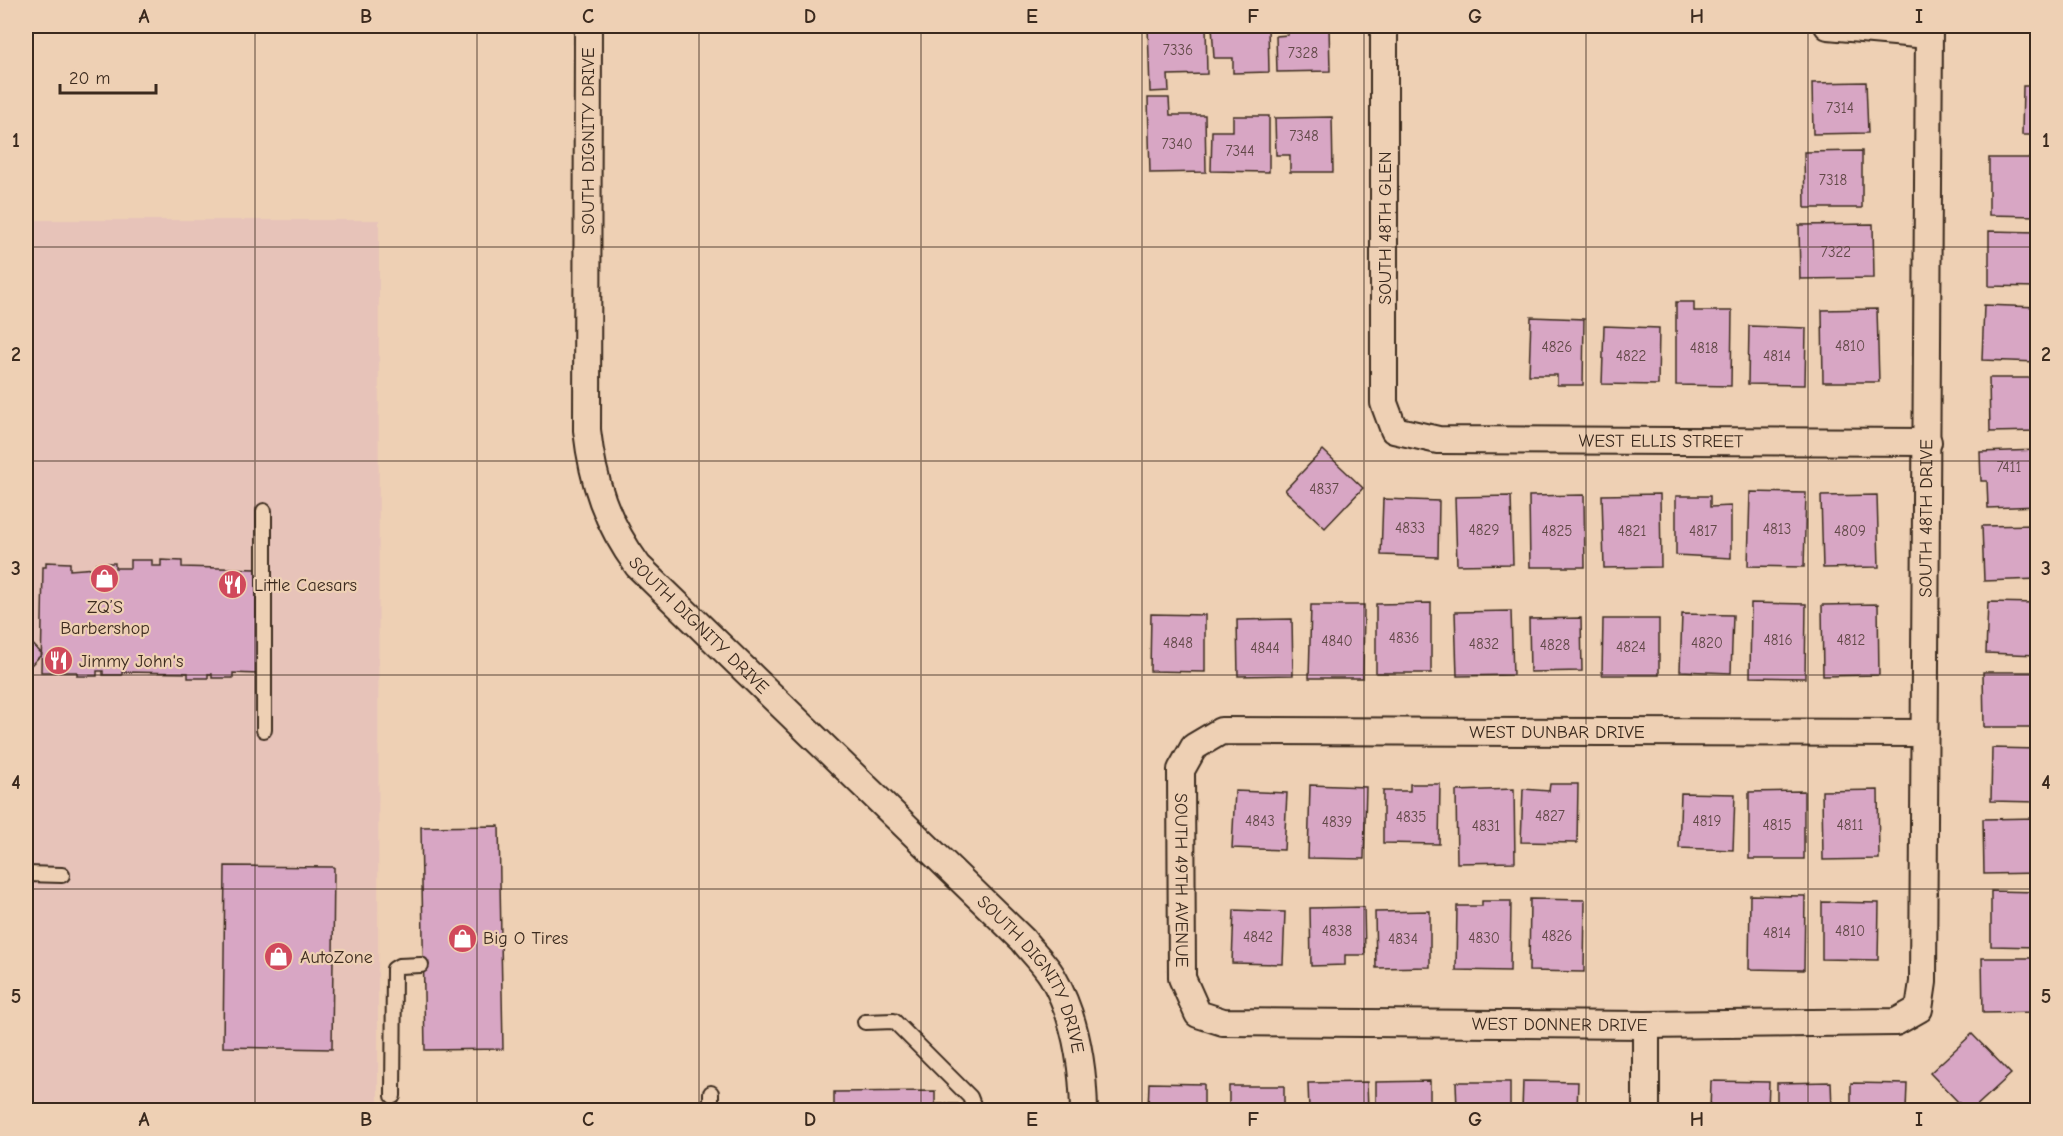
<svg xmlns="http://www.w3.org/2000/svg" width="2063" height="1136" font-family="'Comic Neue',sans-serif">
<rect width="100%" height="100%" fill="#eed0b4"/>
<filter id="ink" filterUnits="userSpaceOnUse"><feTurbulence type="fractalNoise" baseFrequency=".0167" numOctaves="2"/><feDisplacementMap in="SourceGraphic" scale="12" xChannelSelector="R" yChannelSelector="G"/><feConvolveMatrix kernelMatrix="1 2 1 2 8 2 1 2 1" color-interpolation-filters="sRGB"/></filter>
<g filter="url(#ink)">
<polygon fill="#e7c3b9" points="26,220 379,220 378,1110 26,1110"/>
<g fill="#d8a6c4" stroke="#3b2a1e" stroke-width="1.5">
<polygon points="1148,26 1206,26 1207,74 1168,75 1169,91 1150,92"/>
<polygon points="1212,26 1268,26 1269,72 1233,73 1233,58 1214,58"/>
<polygon points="1288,26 1329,26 1330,71 1277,72 1276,36 1288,35"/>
<polygon points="1866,82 1868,133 1813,134 1812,83"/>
<polygon points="2023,86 2038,86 2038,135 2022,135"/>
<polygon points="1148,98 1169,98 1170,115 1205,115 1206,172 1150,173"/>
<polygon points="1233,116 1269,116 1269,172 1211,171 1212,131 1233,131"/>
<polygon points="1332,117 1333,172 1290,172 1290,155 1276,155 1275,118"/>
<polygon points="1862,151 1862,208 1805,208 1804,152"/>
<polygon points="1989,158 2038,158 2038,216 1989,215"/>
<polygon points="1873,224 1874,278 1800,279 1799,225"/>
<polygon points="1989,231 2038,232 2038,287 1989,286"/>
<polygon points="1676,302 1694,302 1694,311 1732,311 1731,386 1676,385"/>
<polygon points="1984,305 2038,307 2038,362 1982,360"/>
<polygon points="1877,309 1879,382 1823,382 1822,310"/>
<polygon points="1531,317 1584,319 1583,385 1557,385 1557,375 1529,375"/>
<polygon points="1604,326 1659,328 1658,385 1602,384"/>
<polygon points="1749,326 1806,328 1805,385 1748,384"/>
<polygon points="1989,378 2038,378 2038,431 1990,432"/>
<polygon points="1323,450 1363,488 1325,528 1285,490"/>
<polygon points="2038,450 2038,506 1988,508 1987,481 1981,481 1980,452"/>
<polygon points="1750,492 1806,493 1804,567 1748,566"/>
<polygon points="1660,494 1661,567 1604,568 1602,495"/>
<polygon points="1584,495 1585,567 1530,567 1529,496"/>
<polygon points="1877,495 1879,567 1823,568 1821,496"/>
<polygon points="1511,496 1513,564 1457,565 1455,497"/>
<polygon points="1676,496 1710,496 1710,507 1731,506 1731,558 1676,555"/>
<polygon points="1383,499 1439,501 1438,557 1381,555"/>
<polygon points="2038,525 2038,579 1984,581 1982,526"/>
<polygon points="130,560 152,560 152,566 161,566 161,560 182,561 182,567 256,569 256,611 263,611 262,639 256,639 258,674 233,673 233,678 212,678 212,674 208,674 208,678 188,678 188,673 122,672 122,675 103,675 103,671 97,671 97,676 77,676 77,672 41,672 43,567 46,567 46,562 70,563 70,570 96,568 96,563 115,563 115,568 130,568"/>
<polygon points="1988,602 2038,603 2038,655 1986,653"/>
<polygon points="1431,603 1431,673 1376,673 1376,604"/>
<polygon points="1751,603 1806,604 1805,678 1750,677"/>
<polygon points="1878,604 1879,675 1823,676 1822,605"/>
<polygon points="1311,605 1364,605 1363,678 1309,678"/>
<polygon points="1511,611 1513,675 1457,676 1455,612"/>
<polygon points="1151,614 1205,615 1205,672 1150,671"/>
<polygon points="1682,614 1733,615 1731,673 1680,671"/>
<polygon points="1581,618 1582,671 1530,672 1529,619"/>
<polygon points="1292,619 1293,675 1238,676 1237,620"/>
<polygon points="1603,619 1659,619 1659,675 1602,675"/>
<polygon points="26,637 42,654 26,670"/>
<polygon points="1983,672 2038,672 2038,727 1984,727"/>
<polygon points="1992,748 2038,749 2038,802 1991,801"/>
<polygon points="1410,784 1440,784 1439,844 1383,843 1383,791 1410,791"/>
<polygon points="1550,784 1578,784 1577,843 1521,842 1523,789 1549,791"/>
<polygon points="1310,785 1366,787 1364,859 1308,858"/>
<polygon points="1514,789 1515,862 1457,863 1456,791"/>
<polygon points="1878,790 1879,859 1823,860 1822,791"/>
<polygon points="1235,791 1287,793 1284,850 1232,848"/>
<polygon points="1804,791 1804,859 1749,859 1749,792"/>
<polygon points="1681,793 1735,794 1733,850 1679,848"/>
<polygon points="2038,818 2038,873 1984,874 1983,819"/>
<polygon points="499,826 503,1049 425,1050 421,827"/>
<polygon points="225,866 334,867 332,1049 223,1047"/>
<polygon points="1991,891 2038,892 2038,947 1991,946"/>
<polygon points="1750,895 1805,896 1804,970 1749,969"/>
<polygon points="1530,899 1585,900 1584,972 1529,971"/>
<polygon points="1482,901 1511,901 1510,971 1456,970 1457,906 1482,906"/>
<polygon points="1822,902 1879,903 1878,960 1822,959"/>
<polygon points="1364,907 1365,955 1345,955 1345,965 1311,966 1310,908"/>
<polygon points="1234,910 1285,912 1283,964 1232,963"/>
<polygon points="1430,911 1430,967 1376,968 1375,912"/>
<polygon points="1982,958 2038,958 2038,1012 1983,1013"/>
<polygon points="1972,1034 2011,1074 1972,1110 1966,1110 1930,1073"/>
<polygon points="1430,1081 1430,1110 1376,1110 1376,1082"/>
<polygon points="1523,1081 1578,1082 1577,1110 1522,1110"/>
<polygon points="1711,1081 1769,1082 1768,1110 1710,1110"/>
<polygon points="1367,1082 1368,1110 1309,1110 1308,1083"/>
<polygon points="1456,1082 1510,1082 1510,1110 1457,1110"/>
<polygon points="1831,1082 1832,1110 1777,1110 1777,1083"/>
<polygon points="1149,1083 1204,1084 1204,1110 1148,1110"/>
<polygon points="1851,1083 1907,1084 1906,1110 1851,1110"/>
<rect x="1229" y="1086" width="55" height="24"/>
<polygon points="935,1091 935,1104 958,1104 958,1110 834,1110 834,1092"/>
</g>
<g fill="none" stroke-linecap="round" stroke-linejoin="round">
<defs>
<g id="lane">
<polyline points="264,730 264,511"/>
<polyline points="26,874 62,875"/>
<polyline points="865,1022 894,1021 970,1097 975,1110"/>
<polyline points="393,1096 394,969 399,966 421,965"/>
<polyline points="711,1110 711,1093"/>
</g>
<g id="street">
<path id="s1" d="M588,26l-1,404c6,53 19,92 51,136l385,374c9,12 21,23 29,36 23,39 31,90 32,134"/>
<path id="s2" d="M1384,26v377l10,27 44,10 490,2"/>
<polyline points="1828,26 1928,35"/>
<path id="s3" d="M1925,733l-704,-2 -27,16 -13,23 1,208 16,36 25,8 423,3 250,-3 23,-13 4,-27 6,-956"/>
<polyline points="1646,1110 1646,1025"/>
</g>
</defs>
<use href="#lane" stroke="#3b2a1e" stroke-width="18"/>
<use href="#street" stroke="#3b2a1e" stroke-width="30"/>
<use href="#lane" stroke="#eed0b4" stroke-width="14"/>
<use href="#street" stroke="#eed0b4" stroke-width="26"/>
</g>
</g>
<path fill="none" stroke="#3b2a1e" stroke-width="1.5" stroke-opacity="0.55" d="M255,26v1084M477,26v1084M699,26v1084M921,26v1084M1142,26v1084M1364,26v1084M1586,26v1084M1808,26v1084M26,247h2012M26,461h2012M26,675h2012M26,889h2012"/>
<defs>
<symbol id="shop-disc" viewBox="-11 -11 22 22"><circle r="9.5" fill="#d1495b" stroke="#eed0b4"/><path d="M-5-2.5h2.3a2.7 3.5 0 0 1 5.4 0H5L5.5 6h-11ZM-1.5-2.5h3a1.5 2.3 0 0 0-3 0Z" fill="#fff"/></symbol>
<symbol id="restaurant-disc" viewBox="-11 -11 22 22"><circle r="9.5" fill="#d1495b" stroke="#eed0b4"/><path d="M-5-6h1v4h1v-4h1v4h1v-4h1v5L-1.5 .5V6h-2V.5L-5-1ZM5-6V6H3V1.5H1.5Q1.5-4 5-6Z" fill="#fff"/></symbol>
</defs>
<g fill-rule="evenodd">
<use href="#shop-disc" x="88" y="562" width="33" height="33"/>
<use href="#restaurant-disc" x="216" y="568" width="33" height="33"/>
<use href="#restaurant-disc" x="42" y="644" width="33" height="33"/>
<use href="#shop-disc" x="446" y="922" width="33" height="33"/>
<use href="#shop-disc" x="262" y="940" width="33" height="33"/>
</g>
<g text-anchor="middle" stroke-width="4.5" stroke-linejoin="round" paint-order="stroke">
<g font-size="15" fill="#624948">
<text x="1178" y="55">7336</text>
<text x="1303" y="58">7328</text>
<text x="1840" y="113">7314</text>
<text x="1304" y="141">7348</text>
<text x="1177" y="149">7340</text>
<text x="1240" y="156">7344</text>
<text x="1833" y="185">7318</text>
<text x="1836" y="257">7322</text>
<text x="1850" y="351">4810</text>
<text x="1557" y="352">4826</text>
<text x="1704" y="353">4818</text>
<text x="1631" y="361">4822</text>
<text x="1777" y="361">4814</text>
<text x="2009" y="472">7411</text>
<text x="1324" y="494">4837</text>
<text x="1410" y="533">4833</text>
<text x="1777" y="534">4813</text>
<text x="1484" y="535">4829</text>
<text x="1557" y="536">4825</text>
<text x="1632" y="536">4821</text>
<text x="1703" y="536">4817</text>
<text x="1850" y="536">4809</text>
<text x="1404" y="643">4836</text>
<text x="1778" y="645">4816</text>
<text x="1851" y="645">4812</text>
<text x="1337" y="646">4840</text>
<text x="1178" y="648">4848</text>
<text x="1707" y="648">4820</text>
<text x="1484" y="649">4832</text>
<text x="1555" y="650">4828</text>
<text x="1631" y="652">4824</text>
<text x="1265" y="653">4844</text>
<text x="1550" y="821">4827</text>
<text x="1411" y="822">4835</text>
<text x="1260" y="826">4843</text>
<text x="1707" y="826">4819</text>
<text x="1337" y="827">4839</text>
<text x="1777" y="830">4815</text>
<text x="1850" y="830">4811</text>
<text x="1486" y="831">4831</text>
<text x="1337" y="936">4838</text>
<text x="1850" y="936">4810</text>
<text x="1777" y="938">4814</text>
<text x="1557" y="941">4826</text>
<text x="1258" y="942">4842</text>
<text x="1484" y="943">4830</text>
<text x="1403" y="944">4834</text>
</g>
<g font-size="18" fill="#3b2a1e" stroke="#eed0b4">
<text transform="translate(588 141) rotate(-90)" y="6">SOUTH DIGNITY DRIVE</text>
<text transform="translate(1385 228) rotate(-90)" y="6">SOUTH 48TH GLEN</text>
<text dy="6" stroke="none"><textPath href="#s2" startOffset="674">WEST ELLIS STREET</textPath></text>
<text dy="6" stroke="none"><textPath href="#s3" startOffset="2226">SOUTH 48TH DRIVE</textPath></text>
<text dy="6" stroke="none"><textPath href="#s1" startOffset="636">SOUTH DIGNITY DRIVE</textPath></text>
<text x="1557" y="738">WEST DUNBAR DRIVE</text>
<text dy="6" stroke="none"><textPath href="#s3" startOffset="872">SOUTH 49TH AVENUE</textPath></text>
<text dy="6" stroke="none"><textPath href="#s1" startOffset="1122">SOUTH DIGNITY DRIVE</textPath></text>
<text dy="6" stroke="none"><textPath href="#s3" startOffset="1372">WEST DONNER DRIVE</textPath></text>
</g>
<g font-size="18" fill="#3b2a1e" stroke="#eed0b4" text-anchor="start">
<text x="254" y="591">Little Caesars</text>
<text x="105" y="613" text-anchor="middle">ZQ’S<tspan x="105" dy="21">Barbershop</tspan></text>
<text x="79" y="667">Jimmy John's</text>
<text x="483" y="944">Big O Tires</text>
<text x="300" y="963">AutoZone</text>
</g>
</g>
<rect width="2063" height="1136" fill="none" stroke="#eed0b4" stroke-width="66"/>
<path d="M60 84v9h96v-9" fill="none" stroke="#3b2a1e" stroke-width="3"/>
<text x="69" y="84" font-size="18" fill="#3b2a1e" stroke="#eed0b4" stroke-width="4.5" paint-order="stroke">20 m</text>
<rect x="33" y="33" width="1997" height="1070" fill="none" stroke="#3b2a1e" stroke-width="2"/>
<g font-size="20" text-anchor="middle" font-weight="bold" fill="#3b2a1e">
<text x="144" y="23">A</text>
<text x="366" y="23">B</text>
<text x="588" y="23">C</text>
<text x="810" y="23">D</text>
<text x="1032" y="23">E</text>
<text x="1253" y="23">F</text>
<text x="1475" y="23">G</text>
<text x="1697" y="23">H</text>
<text x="1919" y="23">I</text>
<text x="16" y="147">1</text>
<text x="2046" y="147">1</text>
<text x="16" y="361">2</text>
<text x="2046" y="361">2</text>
<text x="16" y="575">3</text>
<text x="2046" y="575">3</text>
<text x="16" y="789">4</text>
<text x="2046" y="789">4</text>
<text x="16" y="1003">5</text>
<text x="2046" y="1003">5</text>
<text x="144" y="1126">A</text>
<text x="366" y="1126">B</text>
<text x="588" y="1126">C</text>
<text x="810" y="1126">D</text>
<text x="1032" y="1126">E</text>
<text x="1253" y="1126">F</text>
<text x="1475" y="1126">G</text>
<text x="1697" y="1126">H</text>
<text x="1919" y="1126">I</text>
</g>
</svg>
